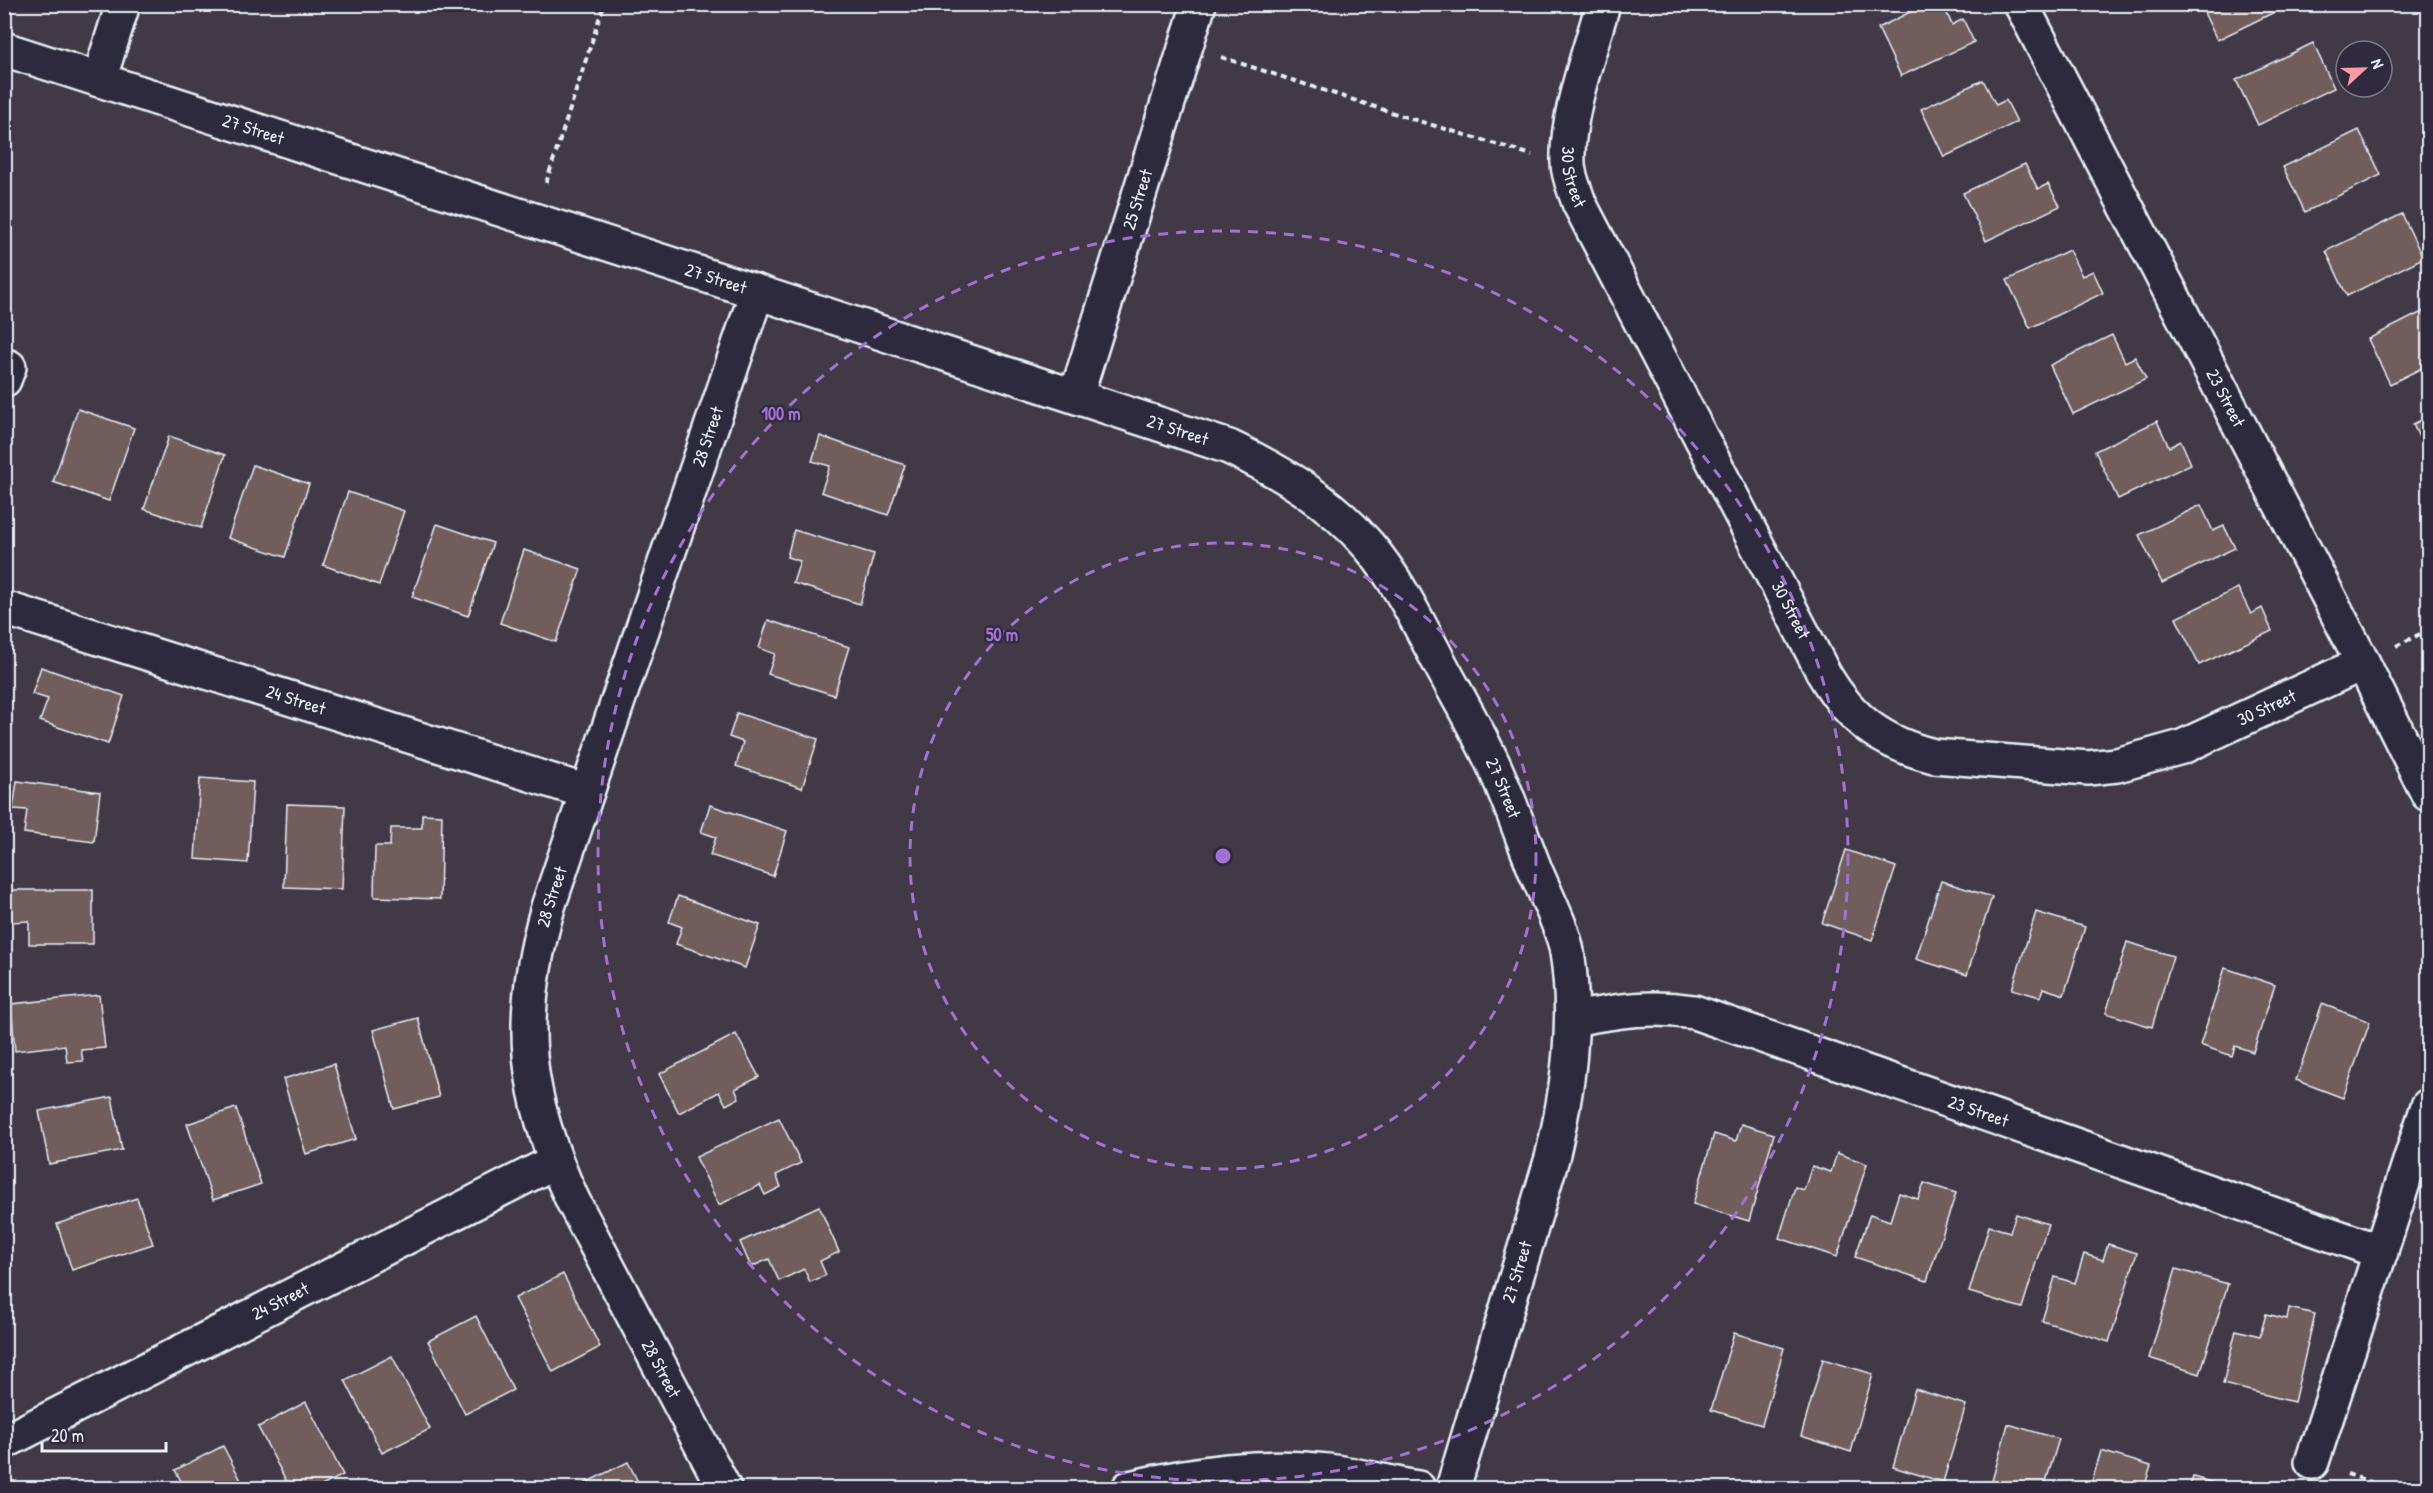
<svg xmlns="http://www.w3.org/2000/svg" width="2433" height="1493" font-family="'Patrick Hand',sans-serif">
<rect width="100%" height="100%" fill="#423946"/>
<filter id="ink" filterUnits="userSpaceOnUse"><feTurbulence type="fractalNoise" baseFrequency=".0167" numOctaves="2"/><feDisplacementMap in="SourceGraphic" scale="12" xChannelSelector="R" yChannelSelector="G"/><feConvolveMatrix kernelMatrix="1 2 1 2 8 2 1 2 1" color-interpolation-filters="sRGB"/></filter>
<g filter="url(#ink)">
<g fill="#6f5d5c" stroke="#e8f1f8" stroke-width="1.5">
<polygon points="1926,4 1943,4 1952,25 1963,19 1974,42 1901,76 1878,28"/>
<polygon points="2200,4 2291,4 2217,40"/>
<polygon points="2313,43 2334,88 2258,125 2236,80"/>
<polygon points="1983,80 1996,105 2006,100 2017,122 1944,157 1921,109"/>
<polygon points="2359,130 2381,175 2305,212 2283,167"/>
<polygon points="2025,164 2038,189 2048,184 2060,206 1986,241 1963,193"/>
<polygon points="2402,214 2423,258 2347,296 2326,251"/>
<polygon points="2069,250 2082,276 2093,271 2103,293 2030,328 2007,280"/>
<polygon points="2428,309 2428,365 2390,384 2368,339"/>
<polygon points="2112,335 2125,362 2135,357 2146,379 2073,414 2050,365"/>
<polygon points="78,409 134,428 109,501 53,482"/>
<polygon points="2428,417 2428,457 2413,424"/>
<polygon points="2157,421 2169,447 2181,441 2191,464 2118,499 2095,451"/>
<polygon points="169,436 225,455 201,528 144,509"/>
<polygon points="820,436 905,465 888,515 821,492 830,466 812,461"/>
<polygon points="253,465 309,484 285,557 228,538"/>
<polygon points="348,492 404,511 379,585 323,565"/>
<polygon points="2201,505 2213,531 2224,526 2235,548 2162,583 2139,535"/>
<polygon points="437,524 493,543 468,616 412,597"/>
<polygon points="794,530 874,554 860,604 793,583 800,561 787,557"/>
<polygon points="524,550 581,569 556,642 500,623"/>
<polygon points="2238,588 2251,614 2262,608 2272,631 2199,665 2176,618"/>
<polygon points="768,620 849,647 834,695 768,674 775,654 759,648"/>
<polygon points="41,667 124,696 108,744 40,721 48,699 32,694"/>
<polygon points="737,713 818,739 802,788 736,766 743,742 729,737"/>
<polygon points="200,778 253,782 248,863 195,859"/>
<polygon points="17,781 100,792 94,842 24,833 27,810 13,809"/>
<polygon points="287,804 345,806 342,889 284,887"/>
<polygon points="710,805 787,831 773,876 710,855 716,837 701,832"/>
<polygon points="422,814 442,815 440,899 374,897 375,846 390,846 391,828 422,828"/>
<polygon points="1846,850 1896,867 1872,940 1822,923"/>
<polygon points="1941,881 1992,897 1967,975 1916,959"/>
<polygon points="10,890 93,890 93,944 29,944 29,921 11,922"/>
<polygon points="678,896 760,925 745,968 676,944 682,927 669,922"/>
<polygon points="2036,912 2085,927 2064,995 2043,988 2040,997 2012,989"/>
<polygon points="2127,942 2173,956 2152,1027 2106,1013"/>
<polygon points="2225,968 2275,985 2253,1052 2235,1046 2232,1056 2200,1045"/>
<polygon points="99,995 105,1048 81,1050 83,1061 67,1062 65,1045 15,1051 11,1004"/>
<polygon points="2322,1004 2370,1022 2343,1098 2296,1080"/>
<polygon points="418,1018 439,1097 394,1109 373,1030"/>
<polygon points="736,1034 759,1077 735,1089 739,1098 726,1105 719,1092 679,1113 659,1074"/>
<polygon points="334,1064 356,1139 306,1154 283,1079"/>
<polygon points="112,1097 122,1150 49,1164 39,1111"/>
<polygon points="236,1108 261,1184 213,1200 187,1124"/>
<polygon points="779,1118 801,1163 776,1175 781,1187 765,1195 760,1185 719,1205 696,1157"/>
<polygon points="1741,1124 1774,1134 1749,1221 1693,1204 1714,1134 1736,1141"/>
<polygon points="1837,1153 1867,1164 1837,1257 1779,1238 1795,1187 1804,1190 1812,1166 1831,1172"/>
<polygon points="1924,1183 1956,1193 1927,1281 1855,1257 1870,1214 1890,1221 1899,1193 1918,1199"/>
<polygon points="137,1198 153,1244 72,1270 57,1224"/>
<polygon points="819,1206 839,1252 820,1261 826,1275 810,1282 804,1269 779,1281 769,1259 751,1267 740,1242"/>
<polygon points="2016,1214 2048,1224 2022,1308 1969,1292 1989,1226 2010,1232"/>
<polygon points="2108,1244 2137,1253 2109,1342 2042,1321 2055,1277 2075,1283 2084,1254 2103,1260"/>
<polygon points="2176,1269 2228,1284 2200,1374 2149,1358"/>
<polygon points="563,1274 600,1347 553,1372 515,1298"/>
<polygon points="2289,1308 2315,1314 2294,1402 2223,1384 2236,1330 2260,1336 2266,1314 2287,1319"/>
<polygon points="476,1316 513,1390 465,1414 428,1341"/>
<polygon points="1734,1333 1784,1348 1762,1425 1711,1410"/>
<polygon points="392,1356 430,1429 382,1453 345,1380"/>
<polygon points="1823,1359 1873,1374 1851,1452 1801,1436"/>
<polygon points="1915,1389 1966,1405 1943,1482 1893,1467"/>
<polygon points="306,1402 343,1475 318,1488 290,1488 258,1427"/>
<polygon points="2008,1424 2059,1439 2044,1488 1990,1488"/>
<polygon points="223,1446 245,1488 185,1488 175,1470"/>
<polygon points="2101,1451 2151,1466 2144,1488 2090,1488"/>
<polygon points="628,1462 641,1488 585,1488 583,1484"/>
<polygon points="2193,1477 2232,1488 2189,1488"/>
</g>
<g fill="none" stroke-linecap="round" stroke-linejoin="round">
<defs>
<g id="street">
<path id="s1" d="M1603,4c-13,48 -37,110 -35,159 0,13 7,27 11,40l245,471c27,46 58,69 110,82l154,12 29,-3 65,-18 181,-84"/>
<path id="s2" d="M2021,4l342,659 65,131"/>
<path id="s3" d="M4,49l753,243 472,155c53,25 101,54 140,99 28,33 48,74 68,112 19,36 40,71 57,108 16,35 28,71 42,106 9,21 28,59 31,80 11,70 1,138 -15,206l-99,330"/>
<polyline points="99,80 123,4"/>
<polyline points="4,380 9,367"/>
<path id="s4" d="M1076,396l123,-392"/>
<path id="s5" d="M4,608l583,184"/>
<path id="s6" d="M1572,1019c46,-8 76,-14 122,-7l687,240"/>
<path id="s7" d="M4,1442l550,-280"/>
<polyline points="2312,1462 2428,1106"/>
<path id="s8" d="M724,1488l-151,-287c-49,-105 -57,-182 -25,-294l209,-615"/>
<path d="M1129,1488c65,-15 132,-25 199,-17 31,4 61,12 90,17"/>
</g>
</defs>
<use href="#street" stroke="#e8f1f8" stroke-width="38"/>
<g stroke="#e8f1f8" stroke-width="4" stroke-dasharray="6 4.5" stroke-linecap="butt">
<polyline points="1221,57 1412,119 1532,155"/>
<polyline points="546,183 604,4"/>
<polyline points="2396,646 2428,630"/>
<polyline points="2347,1474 2388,1488"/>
</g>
<use href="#street" stroke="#2f2a3d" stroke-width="33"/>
</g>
</g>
<g fill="none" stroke="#a171d3" stroke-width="3" stroke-dasharray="10 8">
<circle cx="1223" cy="856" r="313"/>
<circle cx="1223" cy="856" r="625"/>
</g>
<g text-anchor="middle" stroke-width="4.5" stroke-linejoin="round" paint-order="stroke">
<g font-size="18" fill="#e8f1f8" stroke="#2f2a3d">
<text dy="6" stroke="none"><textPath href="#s3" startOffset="262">27 Street</textPath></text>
<text dy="6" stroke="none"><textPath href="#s1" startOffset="178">30 Street</textPath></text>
<text dy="6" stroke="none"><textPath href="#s4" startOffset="206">25 Street</textPath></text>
<text dy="6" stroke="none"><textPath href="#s3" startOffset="748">27 Street</textPath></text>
<text dy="6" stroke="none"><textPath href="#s2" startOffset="444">23 Street</textPath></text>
<text dy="6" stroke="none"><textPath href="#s3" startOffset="1234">27 Street</textPath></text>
<text dy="6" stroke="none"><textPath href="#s8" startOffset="1124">28 Street</textPath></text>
<text dy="6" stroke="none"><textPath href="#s1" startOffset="664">30 Street</textPath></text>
<text dy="6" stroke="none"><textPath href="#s5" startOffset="306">24 Street</textPath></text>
<text dy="6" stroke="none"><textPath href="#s1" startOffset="1222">30 Street</textPath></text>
<text dy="6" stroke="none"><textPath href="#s3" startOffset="1738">27 Street</textPath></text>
<text dy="6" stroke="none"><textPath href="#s8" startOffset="638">28 Street</textPath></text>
<text dy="6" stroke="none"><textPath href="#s6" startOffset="424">23 Street</textPath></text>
<text transform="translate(1517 1272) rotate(-73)" y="6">27 Street</text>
<text dy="6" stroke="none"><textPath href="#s7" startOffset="310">24 Street</textPath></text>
<text transform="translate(661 1369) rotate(62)" y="6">28 Street</text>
</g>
</g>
<circle cx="1223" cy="856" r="9" fill="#a171d3" stroke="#2f2a3d" stroke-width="3"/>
<g font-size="18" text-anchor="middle" font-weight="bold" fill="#a171d3" stroke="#2f2a3d" stroke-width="4.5" stroke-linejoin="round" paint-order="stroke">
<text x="781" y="420">100 m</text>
<text x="1002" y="641">50 m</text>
</g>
<rect width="2433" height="1493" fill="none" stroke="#2f2a3d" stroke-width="24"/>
<rect x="12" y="12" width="2409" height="1469" fill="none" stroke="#e8f1f8" stroke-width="2" filter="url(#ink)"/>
<g transform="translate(2364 69) rotate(68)"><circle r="28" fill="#2f2a3d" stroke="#797a88" stroke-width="1.5"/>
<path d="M0-4.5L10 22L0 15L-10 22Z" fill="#ff9aa2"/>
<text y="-9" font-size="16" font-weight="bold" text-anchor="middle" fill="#e8f1f8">N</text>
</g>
<path d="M42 1442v9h124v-9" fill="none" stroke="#e8f1f8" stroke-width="3"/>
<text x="51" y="1442" font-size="18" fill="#e8f1f8" stroke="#2f2a3d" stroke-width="4.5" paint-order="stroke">20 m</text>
</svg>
